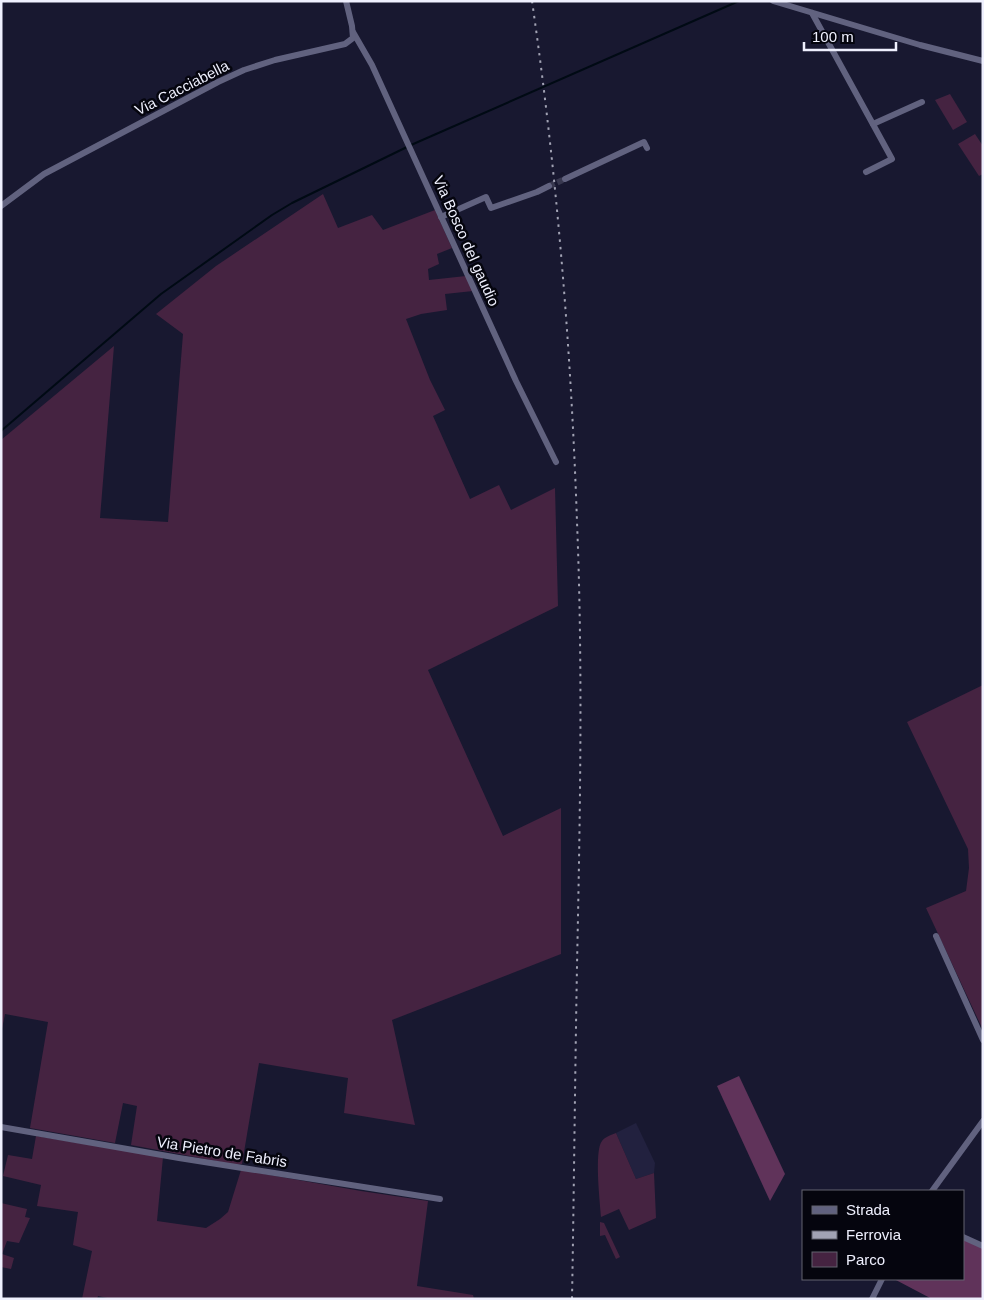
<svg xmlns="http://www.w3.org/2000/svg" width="984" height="1300" font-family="Helvetica,sans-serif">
<rect width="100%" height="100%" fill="#181830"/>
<polygon fill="#22213f" points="636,1123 655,1163 654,1173 636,1179 616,1133"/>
<g fill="#452341">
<polygon points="950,94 967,122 953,130 935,100"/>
<polygon points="975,134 983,146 983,174 979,176 958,144"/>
<polygon points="323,194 338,228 372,215 383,230 435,210 452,248 437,254 439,264 428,269 429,280 466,276 473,291 445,294 447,310 421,314 406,319 430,380 445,410 433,416 470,499 499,485 511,510 555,488 558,606 428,670 503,836 561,808 561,954 392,1020 415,1125 344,1113 348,1078 259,1063 242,1164 237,1165 131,1145 137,1106 123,1103 115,1143 30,1128 48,1022 5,1014 1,1034 1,440 114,346 100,518 168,522 183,334 156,314 216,266"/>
<polygon points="983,685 983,1030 926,908 966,891 969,868 968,849 907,722"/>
<path d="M616,1133l20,46 18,-6 2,45 -27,12 -10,-21 -18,8c-1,-14 -7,-67 1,-76 3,-4 9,-6 14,-8z"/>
<polygon points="36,1136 163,1157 157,1221 206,1228 220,1219 228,1212 241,1170 361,1191 428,1201 417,1286 473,1295 474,1299 112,1299 98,1296 97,1299 82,1299 92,1251 73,1245 78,1212 37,1206 41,1185 3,1176 8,1155 32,1159"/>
<polygon points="1,1203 27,1209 25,1217 30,1218 19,1243 7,1241 2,1254 14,1258 11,1269 1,1267"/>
<polygon points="600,1222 604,1223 620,1257 616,1259 605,1235 600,1236"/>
</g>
<g fill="#60335a">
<polygon points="739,1076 785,1174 770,1201 717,1086"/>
<polygon points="963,1239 983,1247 983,1299 932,1299 894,1279 963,1279"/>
</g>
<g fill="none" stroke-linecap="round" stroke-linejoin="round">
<g stroke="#000a14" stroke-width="2">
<polyline points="411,145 739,1"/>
<polyline points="1,431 161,294 272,215 292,203 407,147"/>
</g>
<polyline stroke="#38384f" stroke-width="6" stroke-dasharray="6 3" stroke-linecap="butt" points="549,186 565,179"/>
<g stroke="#61627f" stroke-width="6">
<polyline points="773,1 920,45 983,61"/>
<polyline points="812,13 892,159 866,172"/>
<polyline points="353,32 372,65 516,381 556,462"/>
<polyline points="873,124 922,102"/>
<polyline points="565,179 644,142 647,148"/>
<polyline points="1,206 44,174 218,82 244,70 275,60 345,44 353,38 352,26 346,1"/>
<polyline points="441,217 486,197 491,208 537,192 549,186"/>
<polyline points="936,936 983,1040"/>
<polyline points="1,1127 179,1158 440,1199"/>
<polyline points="932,1191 983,1121"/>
<polyline points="963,1237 983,1246"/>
<polyline points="872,1299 882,1279"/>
</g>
<path stroke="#a2a3b4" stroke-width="2" stroke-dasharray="2.5 5" stroke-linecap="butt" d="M532,1c25,173 39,347 45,521 6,148 3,296 0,444 -2,111 -3,222 -5,333"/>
</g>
<g text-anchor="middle" stroke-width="5" stroke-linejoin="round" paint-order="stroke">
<g font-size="15" fill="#eff0fe" stroke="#05050e">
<text transform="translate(182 88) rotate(-27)" y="5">Via Cacciabella</text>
<text transform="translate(466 241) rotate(66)" y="5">Via Bosco del gaudio</text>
<text transform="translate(222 1152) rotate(9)" y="5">Via Pietro de Fabris</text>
</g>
</g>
<rect width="984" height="1300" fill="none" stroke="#eff0fe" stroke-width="5"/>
<rect x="802" y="1190" width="162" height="90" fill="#05050e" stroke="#63636e"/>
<rect x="812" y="1206" width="25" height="8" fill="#61627f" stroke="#63636e"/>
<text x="846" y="1215" font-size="15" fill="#eff0fe">Strada</text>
<rect x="812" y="1231" width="25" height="8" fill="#a2a3b4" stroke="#63636e"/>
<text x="846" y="1240" font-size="15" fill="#eff0fe">Ferrovia</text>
<rect x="812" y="1252" width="25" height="15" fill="#452341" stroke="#63636e"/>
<text x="846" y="1265" font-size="15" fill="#eff0fe">Parco</text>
<path d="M804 42v8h92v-8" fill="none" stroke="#eff0fe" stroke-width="2.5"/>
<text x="812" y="42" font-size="15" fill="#eff0fe" stroke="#05050e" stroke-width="4" paint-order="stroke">100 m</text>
</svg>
